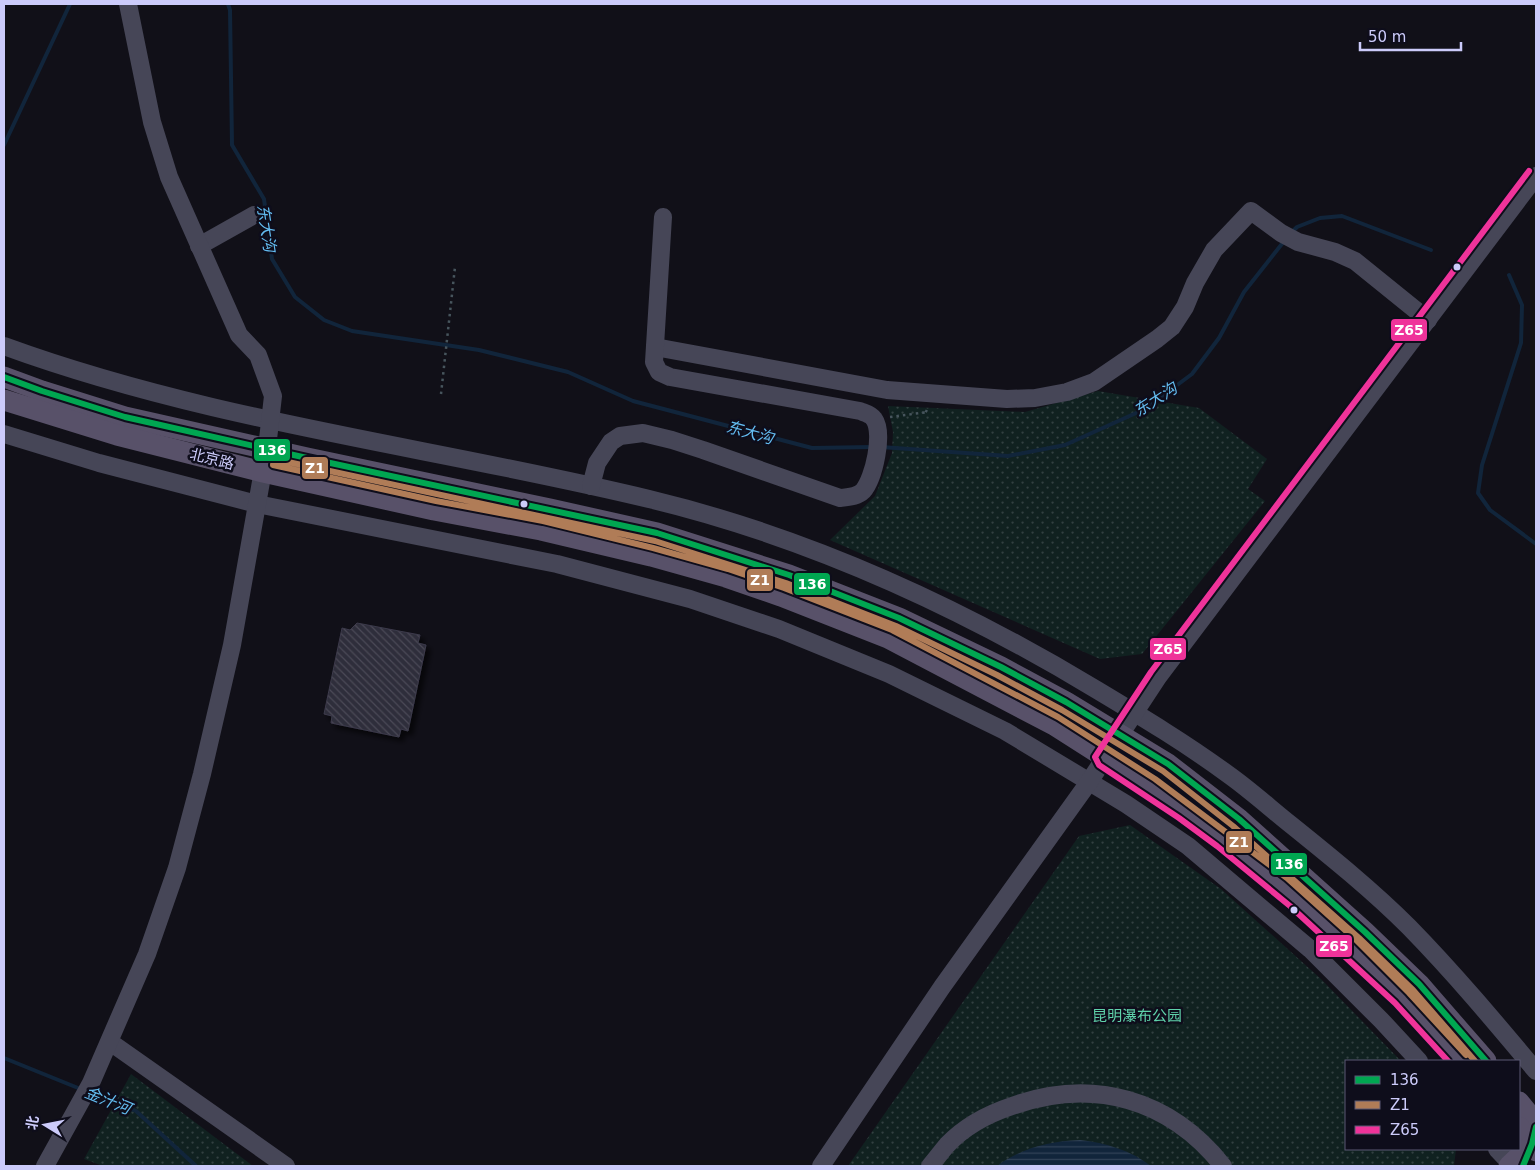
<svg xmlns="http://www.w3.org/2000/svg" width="1540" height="1170" font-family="'DejaVu Sans','Noto Sans SC',sans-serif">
<defs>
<pattern id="park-dots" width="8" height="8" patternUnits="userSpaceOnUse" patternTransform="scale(1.25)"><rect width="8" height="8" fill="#102120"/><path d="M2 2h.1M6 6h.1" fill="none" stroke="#324041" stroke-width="1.8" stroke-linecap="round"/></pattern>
<pattern id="water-rules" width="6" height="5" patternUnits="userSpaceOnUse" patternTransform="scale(1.25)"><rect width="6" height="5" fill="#11253b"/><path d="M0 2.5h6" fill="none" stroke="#324358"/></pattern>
<pattern id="building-back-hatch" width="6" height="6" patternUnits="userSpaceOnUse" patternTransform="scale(1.25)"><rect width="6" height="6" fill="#2e2d3a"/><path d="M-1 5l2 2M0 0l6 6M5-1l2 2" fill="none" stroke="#4b4a57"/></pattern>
<filter id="shadow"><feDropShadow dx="4.5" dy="4.5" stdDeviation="2.5" flood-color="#0009"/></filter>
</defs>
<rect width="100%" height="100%" fill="#111018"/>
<g fill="url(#park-dots)">
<polygon points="1098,391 1199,408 1267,459 1248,489 1265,501 1142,654 1100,659 830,540 875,496 892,453 893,432 888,406 1025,412"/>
<polygon points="1130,825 1221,889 1321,979 1401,1061 1346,1061 1346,1149 1456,1149 1454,1166 848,1166 1079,836"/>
<polygon points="131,1074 253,1166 103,1166 84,1159"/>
</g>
<path fill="url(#water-rules)" d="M1080,1140c26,3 50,10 71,26h-154c25,-18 52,-25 83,-26z"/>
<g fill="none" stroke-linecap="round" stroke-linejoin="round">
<g stroke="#11253b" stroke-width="4">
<polyline points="228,4 230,10 232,145 264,199 272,259 295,297 324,320 352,331 479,350 568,372 633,401 812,448 872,447"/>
<polyline points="4,145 70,4"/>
<polyline points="1291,233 1297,227 1320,218 1342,216 1431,250"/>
<polyline points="1509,275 1522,305 1521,343 1482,465 1478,493 1490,510 1536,544"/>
<polyline points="881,447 1008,456 1065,445 1145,409 1192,374 1219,338 1244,292 1285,240"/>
<polyline points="4,1058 83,1090"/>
<polyline points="92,1094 136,1111 196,1166"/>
</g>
</g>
<polygon fill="url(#building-back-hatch)" stroke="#3c3a4b" filter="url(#shadow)" points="357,623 420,635 418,643 426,645 408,731 401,729 399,737 331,723 332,716 324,714 342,628 350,630"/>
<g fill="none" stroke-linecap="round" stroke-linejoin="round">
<g stroke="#47555d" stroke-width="2.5" stroke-dasharray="2.5 4" stroke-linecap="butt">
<polyline points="441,394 455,267"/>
<polyline points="890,417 928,412 922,409"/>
</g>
<g stroke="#464657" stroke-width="18">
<polyline points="199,246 254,215"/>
<path d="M4,346c208,76 430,101 645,153 158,38 309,107 448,191 45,27 90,54 132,85 21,15 41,33 61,49 41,33 82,66 119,103 45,46 86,95 127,144"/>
<polyline points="655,347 887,390 1007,399 1035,398 1067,392 1094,382 1157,339 1172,327 1185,307 1195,283 1214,250 1251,211 1281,233 1298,242 1335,252 1355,261 1428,320"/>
<polyline points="4,434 99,463 257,504 557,564 690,599 779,629 889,674 1005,731 1126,804 1188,846 1310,949 1381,1020 1419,1061"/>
<path d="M591,486l6,-23 14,-21 9,-6 23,-3 29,7 31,10 137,48c8,-1 17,-1 23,-7 11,-13 21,-58 11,-72 -3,-5 -9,-6 -14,-8l-190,-34 -11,-5 -5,-10 9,-145"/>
<polyline points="110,1042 286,1166"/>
<polyline points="1497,1149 1513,1166"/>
<polyline points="45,1166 91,1083 147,954 177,868 202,774 232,645 267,448 273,396 258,355 239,335 169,177 152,122 128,4"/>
<polyline points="821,1166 942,987 1089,782 1158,677 1536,176"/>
<path d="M930,1166c6,-7 11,-14 17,-21 17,-18 41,-31 65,-39 81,-29 158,-7 211,60"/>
</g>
<g stroke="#585169" stroke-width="21">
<polyline points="4,377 42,391 125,417 307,458 550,509 657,533 789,575 899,618 1001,667 1066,702 1168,764 1239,819 1365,932 1419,984 1486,1061"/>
<polyline points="4,400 117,435 263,472 434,510 541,530 651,556 726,577 781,596 888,638 1054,725 1150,786 1281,885 1350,947 1403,999 1460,1061"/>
<polyline points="1519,1102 1536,1123"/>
<polyline points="1519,1127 1536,1151"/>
<polyline points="1509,1166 1532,1144"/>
</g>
<defs>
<g id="bus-1">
<polyline points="4,377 42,391 125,417 307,458 657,533 789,575 899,618 1001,667 1066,702 1168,764 1239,819 1365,932 1419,984 1486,1061"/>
<polyline points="1523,1166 1532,1144 1536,1127"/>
</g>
<polyline id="bus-2" points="1466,1055 1409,993 1356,940 1287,878 1155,779 1058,717 892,630 784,588 728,569 653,548 543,521 436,501 273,465 274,459 655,541 786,583 896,626 997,675 1062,710 1163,771 1233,826 1359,938 1413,990 1475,1061"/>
<polyline id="bus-3" points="1448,1061 1395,1003 1290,906 1217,846 1179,818 1099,765 1095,757 1151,672 1529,171"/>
</defs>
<use href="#bus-1" stroke="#0e0d1b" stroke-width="10"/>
<use href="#bus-2" stroke="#0e0d1b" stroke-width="10"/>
<use href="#bus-3" stroke="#0e0d1b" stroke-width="10"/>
<use href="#bus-1" stroke="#00a651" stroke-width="6"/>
<use href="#bus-2" stroke="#b07c57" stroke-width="6"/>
<use href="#bus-3" stroke="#ef339a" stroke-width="6"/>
</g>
<g fill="#cccbfa" stroke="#0e0d1b" stroke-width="2">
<circle cx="1457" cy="267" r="4.5"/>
<circle cx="524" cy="504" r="4.5"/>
<circle cx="1294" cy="910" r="4.5"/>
</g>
<g text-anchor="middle" stroke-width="5" stroke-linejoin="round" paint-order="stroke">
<g font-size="15" fill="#cccbfa" stroke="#0e0d1b">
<text transform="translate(212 459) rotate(14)" y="5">北京路</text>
</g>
<g font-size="15" fill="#5fd2aa" stroke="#0e0d1b">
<text x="1137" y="1021">昆明瀑布公园</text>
</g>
<g font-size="16" font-style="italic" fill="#63bcf0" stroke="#0e0d1b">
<text transform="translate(267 228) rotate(81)" y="6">东大沟</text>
<text transform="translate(1155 399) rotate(-33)" y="6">东大沟</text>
<text transform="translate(750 432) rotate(15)" y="6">东大沟</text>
<text transform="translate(108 1100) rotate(22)" y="6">金汁河</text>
</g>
</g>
<g stroke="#0e0d1b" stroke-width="2">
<rect x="1390" y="318" width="38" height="24" rx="5" fill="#ef339a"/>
<rect x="253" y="438" width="38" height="24" rx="5" fill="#00a651"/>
<rect x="301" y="456" width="28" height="24" rx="5" fill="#b07c57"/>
<rect x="746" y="568" width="28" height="24" rx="5" fill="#b07c57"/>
<rect x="793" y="572" width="38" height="24" rx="5" fill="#00a651"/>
<rect x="1149" y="637" width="38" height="24" rx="5" fill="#ef339a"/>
<rect x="1225" y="830" width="28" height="24" rx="5" fill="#b07c57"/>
<rect x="1270" y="852" width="38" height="24" rx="5" fill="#00a651"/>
<rect x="1315" y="934" width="38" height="24" rx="5" fill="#ef339a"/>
</g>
<g font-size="14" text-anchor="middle" font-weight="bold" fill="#fff">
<text x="1409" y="335">Z65</text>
<text x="272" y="455">136</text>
<text x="315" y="473">Z1</text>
<text x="760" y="585">Z1</text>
<text x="812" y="589">136</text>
<text x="1168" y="654">Z65</text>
<text x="1239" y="847">Z1</text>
<text x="1289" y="869">136</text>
<text x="1334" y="951">Z65</text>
</g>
<rect width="1540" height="1170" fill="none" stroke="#cccbfa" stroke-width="10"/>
<rect x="1345" y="1060" width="175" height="90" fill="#0e0d1b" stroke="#5a5974"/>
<rect x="1355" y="1076" width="25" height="8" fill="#00a651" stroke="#5a5974"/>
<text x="1390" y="1085" font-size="15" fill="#cccbfa">136</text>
<rect x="1355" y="1101" width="25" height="8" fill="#b07c57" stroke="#5a5974"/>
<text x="1390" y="1110" font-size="15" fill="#cccbfa">Z1</text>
<rect x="1355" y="1126" width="25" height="8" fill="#ef339a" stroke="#5a5974"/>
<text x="1390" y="1135" font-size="15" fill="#cccbfa">Z65</text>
<g transform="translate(45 1125) rotate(280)" stroke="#0e0d1b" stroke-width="4" paint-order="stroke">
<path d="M0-4L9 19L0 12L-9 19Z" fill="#cccbfa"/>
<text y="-8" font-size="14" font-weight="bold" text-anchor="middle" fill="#cccbfa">北</text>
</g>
<path d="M1360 42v8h101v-8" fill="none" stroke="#cccbfa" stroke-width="2.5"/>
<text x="1368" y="42" font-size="15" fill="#cccbfa" stroke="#0e0d1b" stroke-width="4" paint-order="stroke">50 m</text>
</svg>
